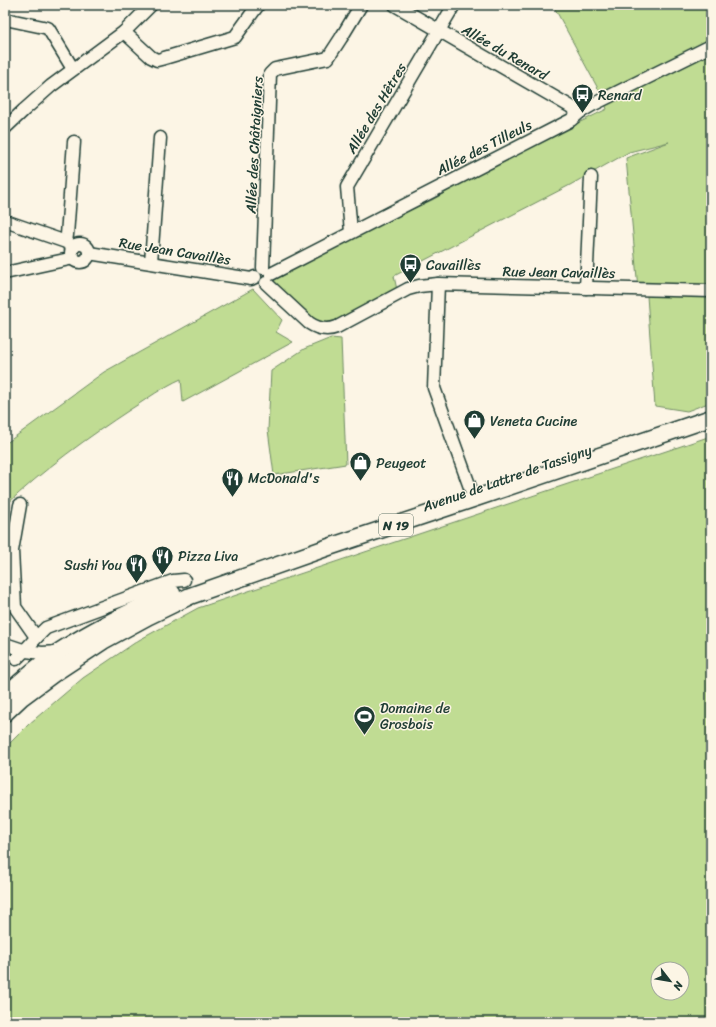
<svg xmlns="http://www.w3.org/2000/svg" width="716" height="1027" font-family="Sriracha,sans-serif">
<rect width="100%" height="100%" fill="#fcf5e5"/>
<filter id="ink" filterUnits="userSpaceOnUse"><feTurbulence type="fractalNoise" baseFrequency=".025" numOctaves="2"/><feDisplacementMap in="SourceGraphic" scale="8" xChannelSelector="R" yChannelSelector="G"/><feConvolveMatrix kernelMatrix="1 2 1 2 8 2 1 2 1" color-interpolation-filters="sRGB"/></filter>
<g filter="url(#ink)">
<g fill="#c0dc93" stroke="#708c64" fill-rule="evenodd">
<polygon points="553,5 711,5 711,402 687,411 655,406 647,296 638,289 626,158 669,142 629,152 570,185 394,276 397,290 343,320 319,325 273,283 275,277 393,218 432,200 502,160 607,109 602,96"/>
<path d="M253,289l29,31 -6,12 17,10 -110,60 -2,-23c-18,8 -34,20 -50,30 -44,29 -87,60 -126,97v-62l99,-72z"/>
<polygon points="331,338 341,339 346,464 274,475 268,430 271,371 304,349"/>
<path d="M711,436v586h-706v-274l24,-24 54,-46 56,-38 59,-32zM658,969h24v24h-24z"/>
</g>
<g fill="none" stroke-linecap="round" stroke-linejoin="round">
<defs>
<g id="minor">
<polyline points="395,5 580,112"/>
<polyline points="5,19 48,28 73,69"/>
<polyline points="124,32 151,57 157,60 161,59 235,37 258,5"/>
<polyline points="5,128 24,110 51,86 124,32 151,5"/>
<polyline points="5,221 66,242 74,247"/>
<polyline points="351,232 347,187 454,5"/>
<polyline points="66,242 67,235 74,142"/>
<circle cx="80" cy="253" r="9"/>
<polyline points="89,253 251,279 255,277"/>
<polyline points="151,262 160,138"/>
<polyline points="263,268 270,74 275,69 328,58 341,38 361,5"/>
<polyline points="5,273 74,258"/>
<polyline points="271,274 571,120 580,112 592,105 711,46"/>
<path d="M266,283l43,40c9,6 18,8 28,4l71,-38 11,-3 19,-2 273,7"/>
<polyline points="438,284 434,388 471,490"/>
<polyline points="586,288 591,177"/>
<polyline points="20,505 12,551 15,607 36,637"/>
<polyline points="5,644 26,651 42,653 59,652"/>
<path d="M16,659c11,-10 19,-21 30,-31l127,-47 11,-1"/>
</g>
<g id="major">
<path d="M5,696c17,-16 35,-32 55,-45 35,-23 73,-41 112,-58"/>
<polyline points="5,713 22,697 53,674 103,641 149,616 190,596 329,547 473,499 711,418"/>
</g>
</defs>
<use href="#minor" stroke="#1f3d34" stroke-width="15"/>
<use href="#major" stroke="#1f3d34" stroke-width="19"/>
<use href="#minor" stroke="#fcf5e5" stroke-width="12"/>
<use href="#major" stroke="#fcf5e5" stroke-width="16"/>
</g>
</g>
<defs>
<symbol id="bus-pin" viewBox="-11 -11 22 30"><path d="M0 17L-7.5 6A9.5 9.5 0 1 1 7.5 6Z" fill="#1f3d34" stroke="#fcf5e5"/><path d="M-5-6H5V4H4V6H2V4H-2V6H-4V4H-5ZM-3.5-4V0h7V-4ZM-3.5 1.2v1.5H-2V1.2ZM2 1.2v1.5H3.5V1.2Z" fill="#fff"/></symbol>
<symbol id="shop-pin" viewBox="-11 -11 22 30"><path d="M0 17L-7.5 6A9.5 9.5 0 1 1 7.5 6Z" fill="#1f3d34" stroke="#fcf5e5"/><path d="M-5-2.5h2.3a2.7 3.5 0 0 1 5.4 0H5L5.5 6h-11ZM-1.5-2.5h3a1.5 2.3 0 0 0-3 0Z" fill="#fff"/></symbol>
<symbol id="restaurant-pin" viewBox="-11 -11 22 30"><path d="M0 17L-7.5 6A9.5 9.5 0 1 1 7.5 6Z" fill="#1f3d34" stroke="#fcf5e5"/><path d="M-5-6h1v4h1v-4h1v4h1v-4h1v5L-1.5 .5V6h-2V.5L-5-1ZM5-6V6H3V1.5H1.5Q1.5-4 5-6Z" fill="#fff"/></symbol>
<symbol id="stadium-pin" viewBox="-11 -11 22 30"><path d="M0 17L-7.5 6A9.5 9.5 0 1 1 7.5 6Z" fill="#1f3d34" stroke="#fcf5e5"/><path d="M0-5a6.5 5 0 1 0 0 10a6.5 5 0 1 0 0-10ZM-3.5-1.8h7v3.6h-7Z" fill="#fff"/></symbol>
</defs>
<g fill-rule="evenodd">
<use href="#bus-pin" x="570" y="82" width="25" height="34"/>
<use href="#bus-pin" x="398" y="252" width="25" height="34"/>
<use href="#shop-pin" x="462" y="408" width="25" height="34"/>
<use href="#shop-pin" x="348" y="450" width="25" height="34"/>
<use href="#restaurant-pin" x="220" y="466" width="25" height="34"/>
<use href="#restaurant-pin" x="150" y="544" width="25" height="34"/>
<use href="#restaurant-pin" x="124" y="552" width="25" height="34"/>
<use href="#stadium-pin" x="352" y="704" width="25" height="34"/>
</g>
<g text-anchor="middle" stroke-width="3" stroke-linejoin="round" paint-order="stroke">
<rect fill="#fcf5e5" stroke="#617469" stroke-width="1" x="379" y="514" width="34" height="22" rx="3"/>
<g font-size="13" font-weight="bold" fill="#1f3d34">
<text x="396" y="530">N 19</text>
</g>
<g font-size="14" fill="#1f3d34" stroke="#fcf5e5">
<text transform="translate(505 52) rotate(30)" y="5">Allée du Renard</text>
<text transform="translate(376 108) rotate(-59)" y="5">Allée des Hêtres</text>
<text transform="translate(254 145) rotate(-87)" y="5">Allée des Châtaigniers</text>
<text transform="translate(484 147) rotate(-27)" y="5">Allée des Tilleuls</text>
<text transform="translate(175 251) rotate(9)" y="5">Rue Jean Cavaillès</text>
<text transform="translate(559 272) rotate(1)" y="5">Rue Jean Cavaillès</text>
<text transform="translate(507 478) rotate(-19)" y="5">Avenue de Lattre de Tassigny</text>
</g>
<g font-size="14" fill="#1f3d34" stroke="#fcf5e5" text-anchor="start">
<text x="598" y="100">Renard</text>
<text x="426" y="270">Cavaillès</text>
<text x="490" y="426">Veneta Cucine</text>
<text x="376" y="468">Peugeot</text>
<text x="248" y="483">McDonald's</text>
<text x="178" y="561">Pizza Liva</text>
<text x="122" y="570" text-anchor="end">Sushi You</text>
<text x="380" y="713">Domaine de<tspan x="380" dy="16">Grosbois</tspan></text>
</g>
</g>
<rect width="716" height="1027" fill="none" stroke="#fcf5e5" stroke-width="20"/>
<rect x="10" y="10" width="696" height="1007" fill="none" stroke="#1f3d34" stroke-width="1.5" filter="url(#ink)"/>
<g transform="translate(670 981) rotate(121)"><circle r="19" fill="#fcf5e5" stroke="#a4ab9e"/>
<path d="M0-3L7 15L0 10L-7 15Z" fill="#1f3d34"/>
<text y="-6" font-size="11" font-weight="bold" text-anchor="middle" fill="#1f3d34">N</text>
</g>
</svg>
